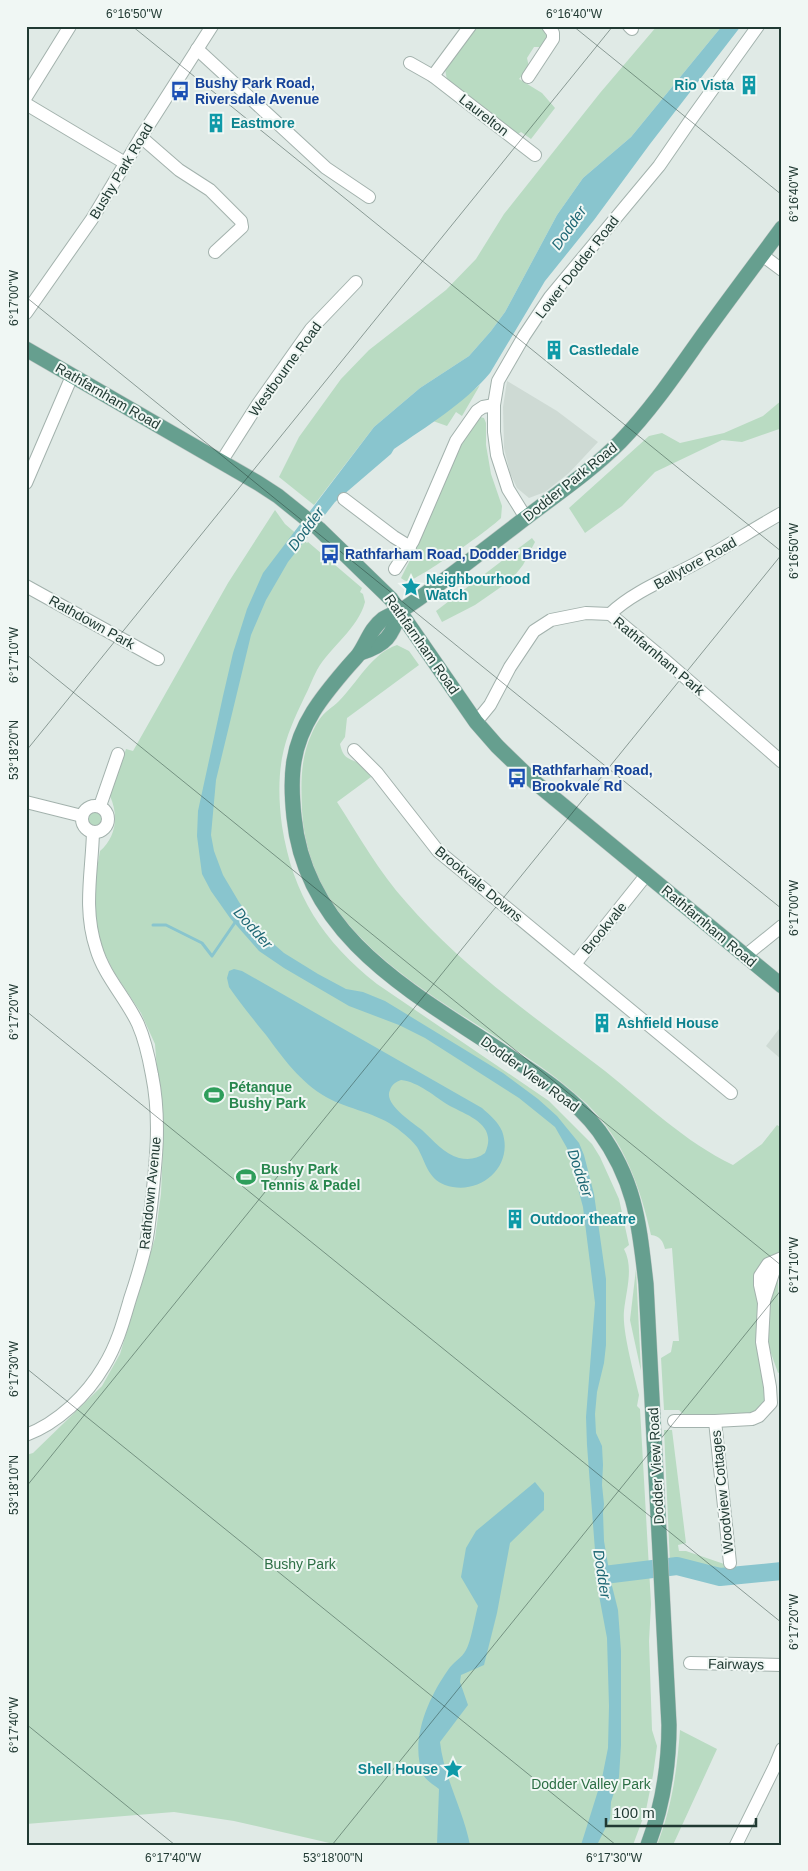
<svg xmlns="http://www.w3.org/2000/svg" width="808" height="1871" font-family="Helvetica,sans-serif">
<rect width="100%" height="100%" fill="#e0eae6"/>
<g fill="#cedad4">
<polygon points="507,381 557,411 598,442 569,473 545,492 529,498 517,488 510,473 504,448 503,407"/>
<polygon points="782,1025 782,1060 766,1046"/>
</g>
<g fill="#b9dbc2">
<polygon points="476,26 541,26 547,37 541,47 534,47 527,58 529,67 519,79 542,93 555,108 531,139 521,132 518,134 447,80 445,69"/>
<polygon points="657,26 722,26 631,137 583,178 557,215 505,312 491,331 469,356 420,388 374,427 314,505 279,477 299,437 341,379 369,350 446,290 476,259 504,214 600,93"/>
<polygon points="480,385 462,416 456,412 447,426 433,421"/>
<polygon points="782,400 782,428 742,442 722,440 655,472 622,506 585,533 569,508 649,436 662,433 680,443 724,433 763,416"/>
<path d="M480,417l4,1 2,5v22l5,29 11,32 -1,12c-9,10 -82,61 -93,63 -4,0 -4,-1 -7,-3l12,-24 2,-9 44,-100z"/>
<path d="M275,510l10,14 22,19 1,-1 54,46 -2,4 3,2 2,8c-7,27 -35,45 -48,68 -5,9 -8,19 -13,28 -9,19 -18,38 -22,60 -4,23 -3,45 0,68 11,70 41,115 95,158l172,117 43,43 8,13 19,42 10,46 -5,4c10,19 2,42 0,62 -2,20 10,62 15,84l-2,11 3,3 11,195 -2,37 3,89 5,16 -4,29 -7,35 -13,35h-295l-104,-24 -60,-9 -148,12v-369l7,-2 69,-67 18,-32 35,-116 6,-44 2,-47 -8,-103 -14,-31 -27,-41 -10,-20 -6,-17 -3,-16 -1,-33 6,-35c16,-14 19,-35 10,-55l16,-47 7,2 95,-168z"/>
<polygon points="532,538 535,542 523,565 511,580 475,605 442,622 436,611"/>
<path d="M397,645l12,6 10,14 -72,53 -2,19 -5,7c4,18 11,13 23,22 3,3 6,8 8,11l-34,25c22,34 42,70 69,100 57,66 130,116 199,169 41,33 80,71 128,94l29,-21 15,-19 5,3v126l-5,2 2,54 3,6v55l-4,2 -12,-34 2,55 -4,9 -13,12h-67l-5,-5h-15l-3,-52 10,-6 2,-11h6l-7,-93 -7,1c-2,-8 -5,-13 -14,-14 -11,-48 -27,-95 -64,-131 -96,-91 -277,-139 -285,-294 -1,-26 -2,-52 10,-77 2,-4 4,-9 7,-13 5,-8 14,-13 20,-19 18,-18 33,-48 58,-56z"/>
<circle cx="95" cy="818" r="11"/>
<polygon points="636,1269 641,1371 630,1320"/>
<polygon points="664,1430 672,1430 686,1543 678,1545 679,1551 686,1551 730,1566 720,1576 686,1564 670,1564"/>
<path d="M680,1730l37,19 -44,96h-16c15,-38 20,-75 23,-115z"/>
</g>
<g fill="#89c5ce" fill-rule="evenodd">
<path d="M722,26h19l-91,118 -56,76 -49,61 -55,92c-26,31 -63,53 -96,76l-3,5 -56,48 -47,60 -22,38 -15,35 -35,145 -5,55 3,16 9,24 16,27 21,30 24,21 34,21 28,15 17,3 22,9 118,72 35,26 19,17 22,27 5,12 10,39 12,85v66l-2,18 -7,29 -2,22 1,19 6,13 1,19 -1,20 2,19 -1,9 1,28 7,41 7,28 3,41v94l-2,32 -8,25 -1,17 -13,26h-16l21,-67 6,-30 1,-42 -2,-68 -9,-48 -11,-145 -1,-28 9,-114 -12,-96 -16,-59 -12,-21 -36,-29 -94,-60 -26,-13 -50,-19 -65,-38 -25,-17 -29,-33 -19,-27 -9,-17 -5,-38 1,-25 25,-115 10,-43 14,-44 16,-36 111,-146 46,-39 49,-32 22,-25 14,-19 52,-97 26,-37 48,-41z"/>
<path d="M234,969l8,2 240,137c8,7 16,14 20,23 13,36 -23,66 -57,54 -18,-7 -19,-23 -28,-38 -5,-7 -13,-13 -19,-18 -22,-17 -49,-19 -72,-32 -26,-15 -43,-39 -60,-62 -13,-16 -26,-32 -37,-48l-2,-9 2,-7zM401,1080c18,2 34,17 49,26 19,10 48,19 35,47 -8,6 -16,7 -26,5 -15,-4 -26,-18 -37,-28 -10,-8 -39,-26 -32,-40 2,-6 6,-8 11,-10z"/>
<path d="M535,1482l9,11v17l-34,33 -13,70 -13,52 -23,10 -1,7 8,23 -28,37c4,36 23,67 30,103h-33l2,-56c-5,-4 -14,-9 -16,-15 -14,-34 6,-77 25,-104 5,-8 14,-12 18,-20 5,-8 9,-34 12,-44l-17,-29 5,-29 10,-17z"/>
</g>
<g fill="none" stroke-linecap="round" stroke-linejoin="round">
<polyline stroke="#89c5ce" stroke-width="3" points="153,925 166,925 202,943 212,956 236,921"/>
<polyline stroke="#89c5ce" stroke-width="18" points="604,1575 677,1566 720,1577 782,1571"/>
<defs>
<g id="minor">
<polyline points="629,26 632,29"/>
<polyline points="197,49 326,168 369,197"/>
<polyline points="410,63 433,76 535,155"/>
<polyline points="433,76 470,26"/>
<polyline points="528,77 553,39 553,33 548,26"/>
<polyline points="26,97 70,26"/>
<polyline points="26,104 125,163"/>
<polyline points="141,137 179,170 210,190 241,221 242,227 215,252"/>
<polyline points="762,255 782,270"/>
<polyline points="26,313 92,219 141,137 212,26"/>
<polyline points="221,462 258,404 311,329 356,282"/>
<polyline points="26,483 72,376"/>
<polyline points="344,499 394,537 410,547"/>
<polyline points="526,518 508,489 497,455 494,432 494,405 498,381 524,336 550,297 659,166 692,118 758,26"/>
<polyline points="395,569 413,541 456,441 477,411 483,407 494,405"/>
<polyline points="26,586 158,659"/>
<path d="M610,614c25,-24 62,-37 92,-54 27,-15 53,-32 80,-47"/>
<polyline points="476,722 490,705 510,667 534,631 551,620 586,613 610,614 665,660 782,762"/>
<polyline points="354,750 377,773 438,851 731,1093"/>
<polyline points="26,802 82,816"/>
<circle cx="95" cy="819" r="13"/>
<polyline points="100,806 118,754"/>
<polyline points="745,956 782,926"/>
<polyline points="575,964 647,874"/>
<polyline points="764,1301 777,1261"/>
<polyline points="674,1421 715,1421 752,1419 759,1416 771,1403 770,1387 762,1342 764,1303 760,1285 760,1276 768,1264 782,1258"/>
<polyline points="715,1421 730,1563"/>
<path d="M26,1435c32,-12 61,-40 78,-69 13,-21 19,-43 26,-67 5,-15 10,-31 14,-47 4,-14 5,-30 7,-45 5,-44 10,-88 1,-132 -3,-17 -7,-35 -14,-51 -12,-26 -34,-48 -42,-76 -13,-40 -4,-76 -3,-116"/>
<polyline points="690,1663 782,1665"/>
<polyline points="736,1845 775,1766 782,1749"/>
</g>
<g id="major">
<polyline points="26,349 258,483 278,496 319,529 391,599 476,722 497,746 531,779 782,986"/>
<path d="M360,653c26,-8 32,-17 40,-42"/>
<path d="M648,1845c15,-40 21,-78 21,-120l-23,-441c-7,-60 -10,-102 -47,-153 -24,-32 -59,-55 -92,-76 -91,-61 -201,-116 -213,-238 -2,-19 -3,-38 0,-56 6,-37 28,-64 51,-91 5,-6 10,-11 14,-16 8,-12 12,-26 24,-35 6,-4 13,-6 19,-9 40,-26 76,-56 113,-84 36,-28 74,-53 105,-84 30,-31 54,-66 78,-100 28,-39 56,-76 84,-114"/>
</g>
</defs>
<use href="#minor" stroke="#a3b2ad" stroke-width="14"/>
<use href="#major" stroke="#bcc4c2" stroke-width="16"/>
<use href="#minor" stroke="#fff" stroke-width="12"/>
<use href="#major" stroke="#669f8f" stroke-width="15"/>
</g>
<path fill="none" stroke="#213a33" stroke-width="1" stroke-opacity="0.45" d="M132,26l650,526M573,26l209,169M26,297l756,612M26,654l756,612M26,751l587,-725M26,1011l756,612M26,1368l590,477M26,1487l756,-933M26,1724l149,121M332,1845l450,-556"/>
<defs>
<symbol id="building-bare" viewBox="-9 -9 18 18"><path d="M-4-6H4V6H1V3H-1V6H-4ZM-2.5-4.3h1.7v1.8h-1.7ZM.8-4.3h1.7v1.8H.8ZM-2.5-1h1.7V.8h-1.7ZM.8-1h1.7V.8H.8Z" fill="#0f9aa8" stroke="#f0f7f4" stroke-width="2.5" paint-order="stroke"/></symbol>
<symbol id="bus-bare" viewBox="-9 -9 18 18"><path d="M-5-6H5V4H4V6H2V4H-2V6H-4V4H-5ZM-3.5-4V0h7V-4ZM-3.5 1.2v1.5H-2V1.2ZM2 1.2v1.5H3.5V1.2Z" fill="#1a4fb4" stroke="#f0f7f4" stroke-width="2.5" paint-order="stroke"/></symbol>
<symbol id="sight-bare" viewBox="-9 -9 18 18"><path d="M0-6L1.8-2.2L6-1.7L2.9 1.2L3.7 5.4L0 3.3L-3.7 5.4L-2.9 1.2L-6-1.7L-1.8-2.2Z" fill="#0f9aa8" stroke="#f0f7f4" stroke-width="2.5" paint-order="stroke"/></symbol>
<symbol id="stadium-bare" viewBox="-9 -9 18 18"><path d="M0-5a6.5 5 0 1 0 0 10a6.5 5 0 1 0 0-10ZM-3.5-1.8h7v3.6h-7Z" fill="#2e9e5b" stroke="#f0f7f4" stroke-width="2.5" paint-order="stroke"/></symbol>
</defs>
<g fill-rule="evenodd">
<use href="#building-bare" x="735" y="71" width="28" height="28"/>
<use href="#bus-bare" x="166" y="77" width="28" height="28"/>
<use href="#building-bare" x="202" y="109" width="28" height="28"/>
<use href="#building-bare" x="540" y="336" width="28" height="28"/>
<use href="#bus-bare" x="316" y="540" width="28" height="28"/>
<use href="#sight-bare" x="397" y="573" width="28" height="28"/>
<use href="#bus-bare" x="503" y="764" width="28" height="28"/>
<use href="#building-bare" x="588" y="1009" width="28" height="28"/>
<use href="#stadium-bare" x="200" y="1081" width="28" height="28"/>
<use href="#stadium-bare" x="232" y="1163" width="28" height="28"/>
<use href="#building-bare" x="501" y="1205" width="28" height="28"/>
<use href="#sight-bare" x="439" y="1755" width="28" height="28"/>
</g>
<g text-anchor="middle" stroke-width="4" stroke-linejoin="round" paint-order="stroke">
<g font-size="14" font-weight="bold" fill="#164399" stroke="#f0f7f4" text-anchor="start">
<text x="195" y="88">Bushy Park Road,<tspan x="195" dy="16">Riversdale Avenue</tspan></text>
<text x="345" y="559">Rathfarham Road, Dodder Bridge</text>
<text x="532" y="775">Rathfarham Road,<tspan x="532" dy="16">Brookvale Rd</tspan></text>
</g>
<g font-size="14" font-weight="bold" fill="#0d838f" stroke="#f0f7f4" text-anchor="start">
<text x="734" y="90" text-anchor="end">Rio Vista</text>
<text x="231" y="128">Eastmore</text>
<text x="569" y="355">Castledale</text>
<text x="426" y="584">Neighbourhood<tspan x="426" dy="16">Watch</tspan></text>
<text x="617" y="1028">Ashfield House</text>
<text x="530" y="1224">Outdoor theatre</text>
<text x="438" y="1774" text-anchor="end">Shell House</text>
</g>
<g font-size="14" fill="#213a33" stroke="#f0f7f4">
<text transform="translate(484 115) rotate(38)" y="5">Laurelton</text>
<text transform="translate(121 171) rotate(-59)" y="5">Bushy Park Road</text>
<text transform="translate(577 267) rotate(-52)" y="5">Lower Dodder Road</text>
<text transform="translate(285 369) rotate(-54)" y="5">Westbourne Road</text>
<text transform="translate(108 396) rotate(30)" y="5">Rathfarnham Road</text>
<text transform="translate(570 482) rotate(-39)" y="5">Dodder Park Road</text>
<text transform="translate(695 563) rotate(-29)" y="5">Ballytore Road</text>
<text transform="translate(92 622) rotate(29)" y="5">Rathdown Park</text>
<text transform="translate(422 644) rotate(55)" y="5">Rathfarnham Road</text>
<text transform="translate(659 656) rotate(40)" y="5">Rathfarnham Park</text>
<text transform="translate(479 884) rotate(40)" y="5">Brookvale Downs</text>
<text transform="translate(709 926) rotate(40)" y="5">Rathfarnham Road</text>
<text transform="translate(604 928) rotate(-51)" y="5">Brookvale</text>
<text transform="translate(530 1074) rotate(36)" y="5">Dodder View Road</text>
<text transform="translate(150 1193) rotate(-84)" y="5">Rathdown Avenue</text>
<text transform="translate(656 1466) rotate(-93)" y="5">Dodder View Road</text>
<text transform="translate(722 1492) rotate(-96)" y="5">Woodview Cottages</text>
<text transform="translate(736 1664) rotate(1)" y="5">Fairways</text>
</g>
<g font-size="14" font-weight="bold" fill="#27864d" stroke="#f0f7f4" text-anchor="start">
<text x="229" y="1092">Pétanque<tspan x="229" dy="16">Bushy Park</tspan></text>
<text x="261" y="1174">Bushy Park<tspan x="261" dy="16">Tennis &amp; Padel</tspan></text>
</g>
<g font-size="14" fill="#2d6f45" stroke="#f0f7f4">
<text x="300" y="1569">Bushy Park</text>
<text x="591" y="1789">Dodder Valley Park</text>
</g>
<g font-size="15" font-style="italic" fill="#1e6774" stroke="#f0f7f4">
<text transform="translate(569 228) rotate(-55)" y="5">Dodder</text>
<text transform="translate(306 529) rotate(-53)" y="5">Dodder</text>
<text transform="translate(253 928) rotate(48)" y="5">Dodder</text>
<text transform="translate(580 1173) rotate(71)" y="5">Dodder</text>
<text transform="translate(602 1574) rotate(81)" y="5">Dodder</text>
</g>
</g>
<rect width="808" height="1871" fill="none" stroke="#f0f7f4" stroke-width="55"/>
<path d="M606 1818v8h150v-8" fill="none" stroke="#213a33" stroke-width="2.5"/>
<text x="613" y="1818" font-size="15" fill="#213a33" stroke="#f0f7f4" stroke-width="4" paint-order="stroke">100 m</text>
<rect x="28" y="28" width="752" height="1816" fill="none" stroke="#213a33" stroke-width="2"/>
<g font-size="12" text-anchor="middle" fill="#213a33">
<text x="134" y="18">6°16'50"W</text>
<text x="574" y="18">6°16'40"W</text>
<text transform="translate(794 194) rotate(-90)" y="4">6°16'40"W</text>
<text transform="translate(14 298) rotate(-90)" y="4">6°17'00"W</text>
<text transform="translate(794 551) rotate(-90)" y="4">6°16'50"W</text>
<text transform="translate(14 655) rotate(-90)" y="4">6°17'10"W</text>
<text transform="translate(14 750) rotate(-90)" y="4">53°18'20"N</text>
<text transform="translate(794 908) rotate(-90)" y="4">6°17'00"W</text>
<text transform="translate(14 1012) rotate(-90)" y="4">6°17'20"W</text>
<text transform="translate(794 1265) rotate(-90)" y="4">6°17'10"W</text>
<text transform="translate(14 1369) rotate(-90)" y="4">6°17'30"W</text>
<text transform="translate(14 1485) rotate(-90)" y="4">53°18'10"N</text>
<text transform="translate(794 1622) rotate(-90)" y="4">6°17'20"W</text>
<text transform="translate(14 1725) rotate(-90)" y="4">6°17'40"W</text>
<text x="173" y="1862">6°17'40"W</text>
<text x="333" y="1862">53°18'00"N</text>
<text x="614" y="1862">6°17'30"W</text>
</g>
</svg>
